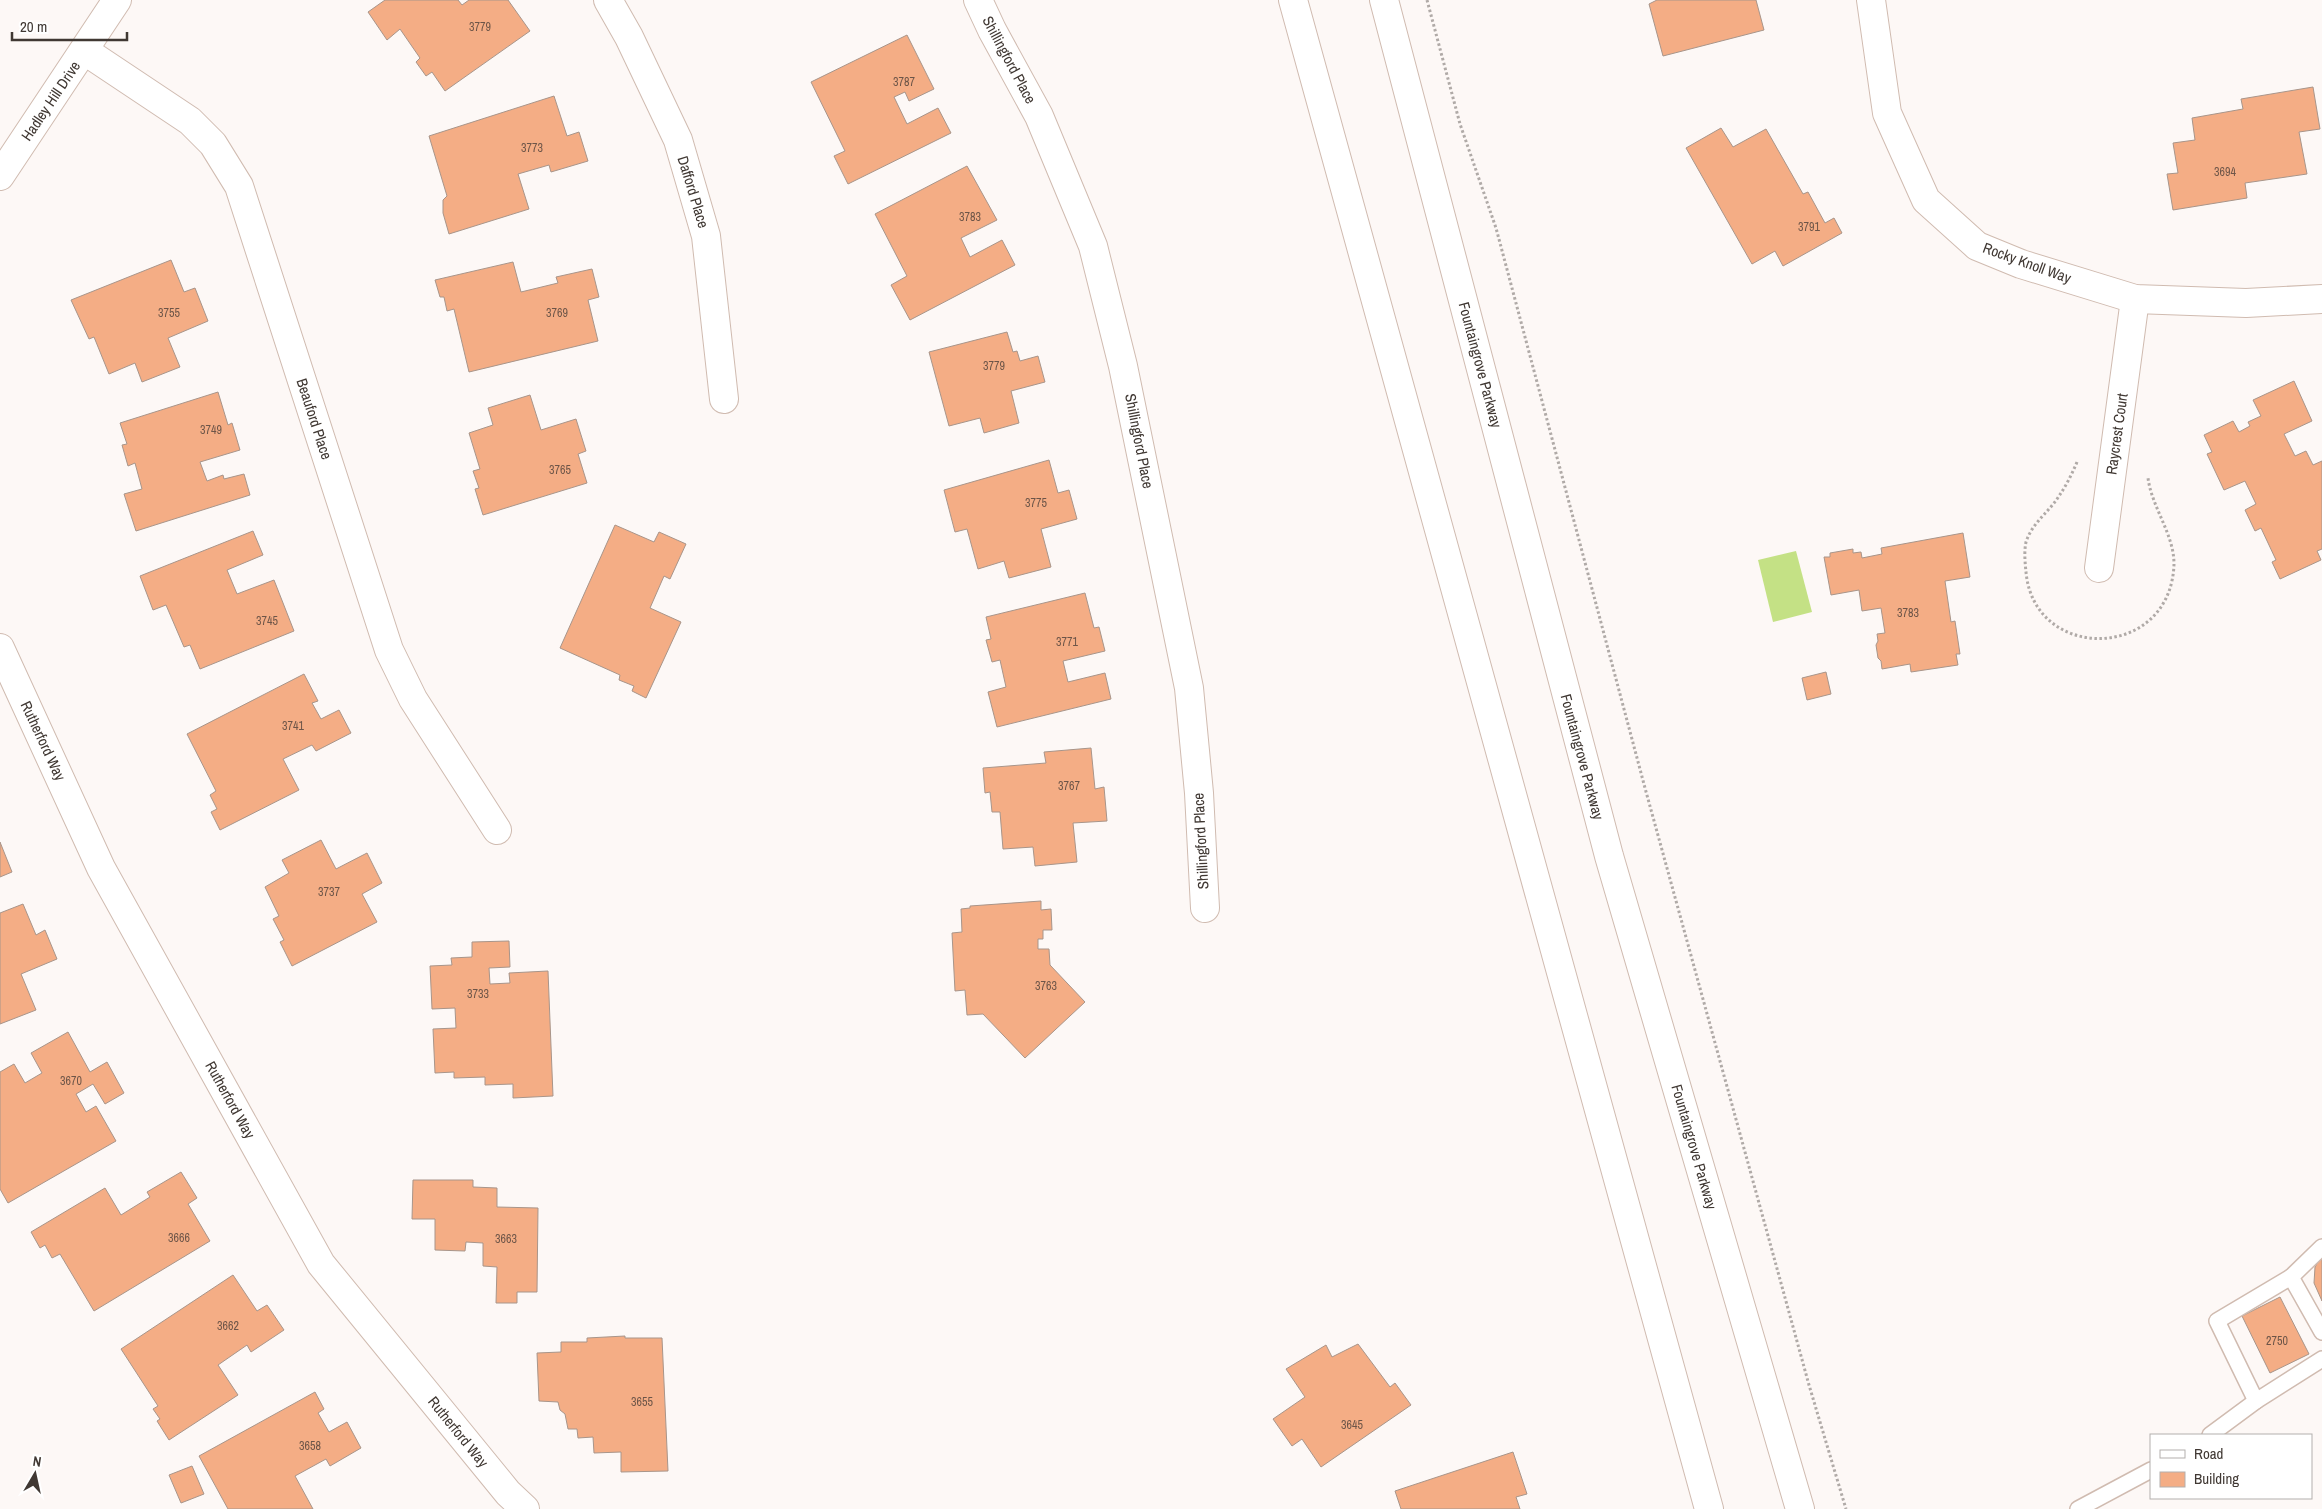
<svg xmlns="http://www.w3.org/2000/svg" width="2322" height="1509" font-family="'Archivo Narrow',sans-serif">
<rect width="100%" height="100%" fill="#fdf8f6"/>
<polygon fill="#c4e185" points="1796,551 1812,612 1773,622 1758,560"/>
<g fill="#f4ad85" stroke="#a8958a">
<polygon points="385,0 458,0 462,5 469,0 508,0 530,31 445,91 432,72 426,76 416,62 420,58 400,29 387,40 368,12"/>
<polygon points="1657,0 1756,0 1764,30 1663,56 1649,4"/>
<polygon points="907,35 934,89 909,101 905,92 894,97 907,124 938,108 951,133 848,184 834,156 845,151 811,82"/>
<polygon points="2313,87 2320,129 2299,132 2307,174 2245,183 2247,198 2173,210 2167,174 2178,173 2173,143 2195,140 2192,118 2243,109 2241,99"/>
<polygon points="554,96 567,136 579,132 588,161 551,172 549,165 518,174 529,209 449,234 443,213 443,200 447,196 429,136"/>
<polygon points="1721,128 1733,147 1766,129 1803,194 1808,192 1825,223 1834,218 1842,233 1783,266 1775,251 1752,264 1686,148"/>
<polygon points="967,166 997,220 961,238 970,257 1002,240 1015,265 910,320 891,285 907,276 875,214"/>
<polygon points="171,260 184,292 195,288 208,321 168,338 180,367 142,382 135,363 109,374 94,337 89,339 71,300"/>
<polygon points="513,262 521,292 558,283 556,277 592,269 599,297 588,300 598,341 469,372 454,309 447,311 444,297 440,297 435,280"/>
<polygon points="1007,332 1013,352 1017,351 1020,361 1038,356 1045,382 1011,391 1019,423 984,433 980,418 949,426 929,352"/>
<polygon points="2294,381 2312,421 2284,434 2295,456 2306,451 2313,465 2322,461 2322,549 2317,551 2321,560 2280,579 2272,562 2276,560 2261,528 2255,531 2245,510 2256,504 2245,481 2224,490 2207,454 2212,452 2204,435 2233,421 2239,432 2250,426 2248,422 2261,416 2253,400"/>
<polygon points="218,392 228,425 232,423 240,450 200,462 207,481 223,475 224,479 244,474 250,495 136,531 124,494 142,489 135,463 128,466 122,445 127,444 120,423"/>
<polygon points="530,395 541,430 576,419 586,451 578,454 587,483 483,515 475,489 479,488 473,471 480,469 469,433 493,425 488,408"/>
<polygon points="1049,460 1058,493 1069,490 1077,519 1041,529 1051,567 1009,578 1004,561 978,569 967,529 955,532 944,490"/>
<polygon points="615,525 654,542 659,532 686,544 670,579 664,576 650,608 681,622 646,698 632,691 634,686 619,680 620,675 560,648"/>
<polygon points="253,531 263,555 227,570 237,594 274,580 294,631 200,669 190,645 184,647 166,605 153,610 140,576"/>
<polygon points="1963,533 1970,577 1945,581 1951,622 1955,621 1960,654 1956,654 1958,665 1911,672 1910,664 1882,669 1881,661 1878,658 1876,645 1878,641 1877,634 1885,633 1881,608 1862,611 1859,590 1831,595 1824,557 1830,557 1830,553 1853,549 1853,553 1861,552 1862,558 1882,554 1881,548"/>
<polygon points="1085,593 1094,628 1099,627 1105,651 1063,661 1068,682 1105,673 1111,699 997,727 988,692 1006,687 1000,660 992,662 986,640 991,639 986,617"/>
<polygon points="1826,672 1831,694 1807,700 1802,678"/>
<polygon points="304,674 318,701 312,703 321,719 339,710 351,733 316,751 312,745 283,759 299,790 220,830 211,812 217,809 210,795 216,791 187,734"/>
<polygon points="1091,748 1095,789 1104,787 1107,821 1073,823 1077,862 1035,866 1033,847 1003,849 1000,812 992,812 990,792 985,793 983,768 1046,763 1044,752"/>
<polygon points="321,840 336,869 367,853 382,883 362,894 377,922 292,966 280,942 284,940 273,919 279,916 265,887 289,873 282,860"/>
<polygon points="0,842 12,872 0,877"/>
<polygon points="1041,901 1041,910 1051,909 1052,930 1043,930 1043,939 1038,939 1038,949 1049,949 1050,965 1085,1002 1025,1058 983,1014 967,1015 965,990 955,991 952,933 962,932 961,909 970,908 970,906"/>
<polygon points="23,904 36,935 45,930 57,959 21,974 36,1010 0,1024 0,913"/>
<polygon points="509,941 510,967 489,968 490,984 510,983 509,973 548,971 553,1096 513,1098 513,1084 485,1085 485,1077 454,1078 454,1072 435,1073 433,1029 456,1028 455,1008 432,1009 430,966 452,965 451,958 472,957 472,942"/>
<polygon points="68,1032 90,1072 107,1062 124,1093 105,1104 93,1084 76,1094 86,1112 96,1106 116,1141 8,1203 0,1189 0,1072 14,1064 25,1083 42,1073 31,1053"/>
<polygon points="181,1172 197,1198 188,1204 210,1241 94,1311 60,1254 52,1258 45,1245 40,1248 31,1232 105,1188 121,1215 150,1197 147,1192"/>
<polygon points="413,1180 473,1180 473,1187 497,1188 497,1207 538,1208 537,1292 517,1292 517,1303 496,1303 497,1267 483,1266 483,1243 466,1242 465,1251 435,1250 435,1219 412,1219"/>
<polygon points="2322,1255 2322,1301 2314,1283 2315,1267"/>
<polygon points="233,1275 257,1311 267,1305 284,1330 251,1352 247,1345 218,1365 238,1395 169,1440 157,1421 160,1419 153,1409 158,1406 121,1349"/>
<polygon points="2280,1297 2309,1354 2270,1373 2242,1316"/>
<polygon points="625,1336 625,1338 662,1338 668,1471 621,1472 621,1452 594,1453 593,1437 578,1438 577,1429 568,1429 565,1414 560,1410 558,1402 539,1401 537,1353 561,1352 561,1342 587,1342 587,1338"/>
<polygon points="1358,1344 1390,1387 1395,1383 1411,1405 1321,1467 1302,1439 1292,1446 1273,1419 1305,1397 1286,1369 1326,1345 1332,1357"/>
<polygon points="315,1392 324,1409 318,1413 329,1432 347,1422 361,1448 330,1466 326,1459 295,1476 313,1509 228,1509 199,1456"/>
<polygon points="1513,1452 1527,1494 1516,1497 1520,1509 1401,1509 1395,1491"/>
<polygon points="192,1466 204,1494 181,1503 169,1475"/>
</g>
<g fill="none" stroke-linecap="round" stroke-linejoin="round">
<defs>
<g id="lane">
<polyline points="2322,1247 2291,1277 2322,1332"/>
<polyline points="2256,1401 2217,1321 2291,1277"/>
<polyline points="2210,1435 2256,1401 2322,1359"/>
<polyline points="2078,1509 2151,1470"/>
</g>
<g id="street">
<polyline points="608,0 629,37 678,140 706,236 724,399"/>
<polyline points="978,0 992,30 1039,116 1093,246 1123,366 1189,688 1199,793 1205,908"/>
<polyline points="1871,0 1887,113 1926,200 1977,246 2021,264 2135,299 2246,303 2322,299"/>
<polyline points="85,51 190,121 213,144 239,186 389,650 413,699 497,830"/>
<polyline points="0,176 117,0"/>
<polyline points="2099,568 2135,299"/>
<polyline points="0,648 101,868 321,1264 508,1493 525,1509"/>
</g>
<g id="secondary">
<polyline points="1293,0 1709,1509"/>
<polyline points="1384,0 1609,856 1800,1509"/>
</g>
</defs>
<use href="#lane" stroke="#d0bbb0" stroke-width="18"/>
<use href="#street" stroke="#d0bbb0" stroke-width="30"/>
<use href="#secondary" stroke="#d0bbb0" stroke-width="30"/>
<g stroke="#b0aaa7" stroke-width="3" stroke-dasharray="2.5 2.5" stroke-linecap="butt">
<polyline points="1427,0 1460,124 1496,228 1645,788 1809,1385 1846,1509"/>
<path d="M2077,462c-5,12 -11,24 -18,34 -10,16 -27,27 -33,46 -2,9 -1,21 0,30 8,91 145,89 148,-8 0,-30 -22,-56 -26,-86"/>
</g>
<use href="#lane" stroke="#fff" stroke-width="15"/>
<use href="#street" stroke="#fff" stroke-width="28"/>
<use href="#secondary" stroke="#fff" stroke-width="28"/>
</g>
<g text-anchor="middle" stroke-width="4" stroke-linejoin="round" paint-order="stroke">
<g font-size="12" fill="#6d5548">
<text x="480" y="31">3779</text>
<text x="904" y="86">3787</text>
<text x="532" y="152">3773</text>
<text x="2225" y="176">3694</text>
<text x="970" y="221">3783</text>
<text x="1809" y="231">3791</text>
<text x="169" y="317">3755</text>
<text x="557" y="317">3769</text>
<text x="994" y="370">3779</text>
<text x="211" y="434">3749</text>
<text x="560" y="474">3765</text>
<text x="1036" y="507">3775</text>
<text x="1908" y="617">3783</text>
<text x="267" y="625">3745</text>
<text x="1067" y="646">3771</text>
<text x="293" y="730">3741</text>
<text x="1069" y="790">3767</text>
<text x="329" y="896">3737</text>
<text x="1046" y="990">3763</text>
<text x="478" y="998">3733</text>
<text x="71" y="1085">3670</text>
<text x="179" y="1242">3666</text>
<text x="506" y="1243">3663</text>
<text x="228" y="1330">3662</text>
<text x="2277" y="1345">2750</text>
<text x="642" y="1406">3655</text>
<text x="1352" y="1429">3645</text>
<text x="310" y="1450">3658</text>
</g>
<g font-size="15" fill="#403833" stroke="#fff">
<text transform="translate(1009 60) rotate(62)" y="5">Shillingford Place</text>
<text transform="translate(51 101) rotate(-56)" y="5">Hadley Hill Drive</text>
<text transform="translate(693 192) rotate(73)" y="5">Dafford Place</text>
<text transform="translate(2027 263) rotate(20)" y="5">Rocky Knoll Way</text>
<text transform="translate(1480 365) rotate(75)" y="5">Fountaingrove Parkway</text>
<text transform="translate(314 419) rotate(72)" y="5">Beauford Place</text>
<text transform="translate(2117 434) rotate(-82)" y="5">Raycrest Court</text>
<text transform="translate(1139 441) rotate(79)" y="5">Shillingford Place</text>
<text transform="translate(43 741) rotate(65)" y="5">Rutherford Way</text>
<text transform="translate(1582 757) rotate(75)" y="5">Fountaingrove Parkway</text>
<text transform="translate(1201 841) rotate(-93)" y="5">Shillingford Place</text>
<text transform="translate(230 1100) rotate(61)" y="5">Rutherford Way</text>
<text transform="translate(1694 1147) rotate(74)" y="5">Fountaingrove Parkway</text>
<text transform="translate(458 1432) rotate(51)" y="5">Rutherford Way</text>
</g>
</g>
<rect x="2150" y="1434" width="162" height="65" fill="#ffffff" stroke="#b3afad"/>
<rect x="2160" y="1450" width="25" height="8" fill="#ffffff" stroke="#b3afad"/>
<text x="2194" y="1459" font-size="15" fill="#403833">Road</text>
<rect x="2160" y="1472" width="25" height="15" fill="#f4ad85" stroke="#b3afad"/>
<text x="2194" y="1484" font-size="15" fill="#403833">Building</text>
<g transform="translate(35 1474) rotate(9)" stroke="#ffffff" stroke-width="4" paint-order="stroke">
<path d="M0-4L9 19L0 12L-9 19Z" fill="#403833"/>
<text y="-8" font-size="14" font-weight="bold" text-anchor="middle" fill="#403833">N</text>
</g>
<path d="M12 32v8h115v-8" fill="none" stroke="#403833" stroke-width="2.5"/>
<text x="20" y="32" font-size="15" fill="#403833" stroke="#ffffff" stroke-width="4" paint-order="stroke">20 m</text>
</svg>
